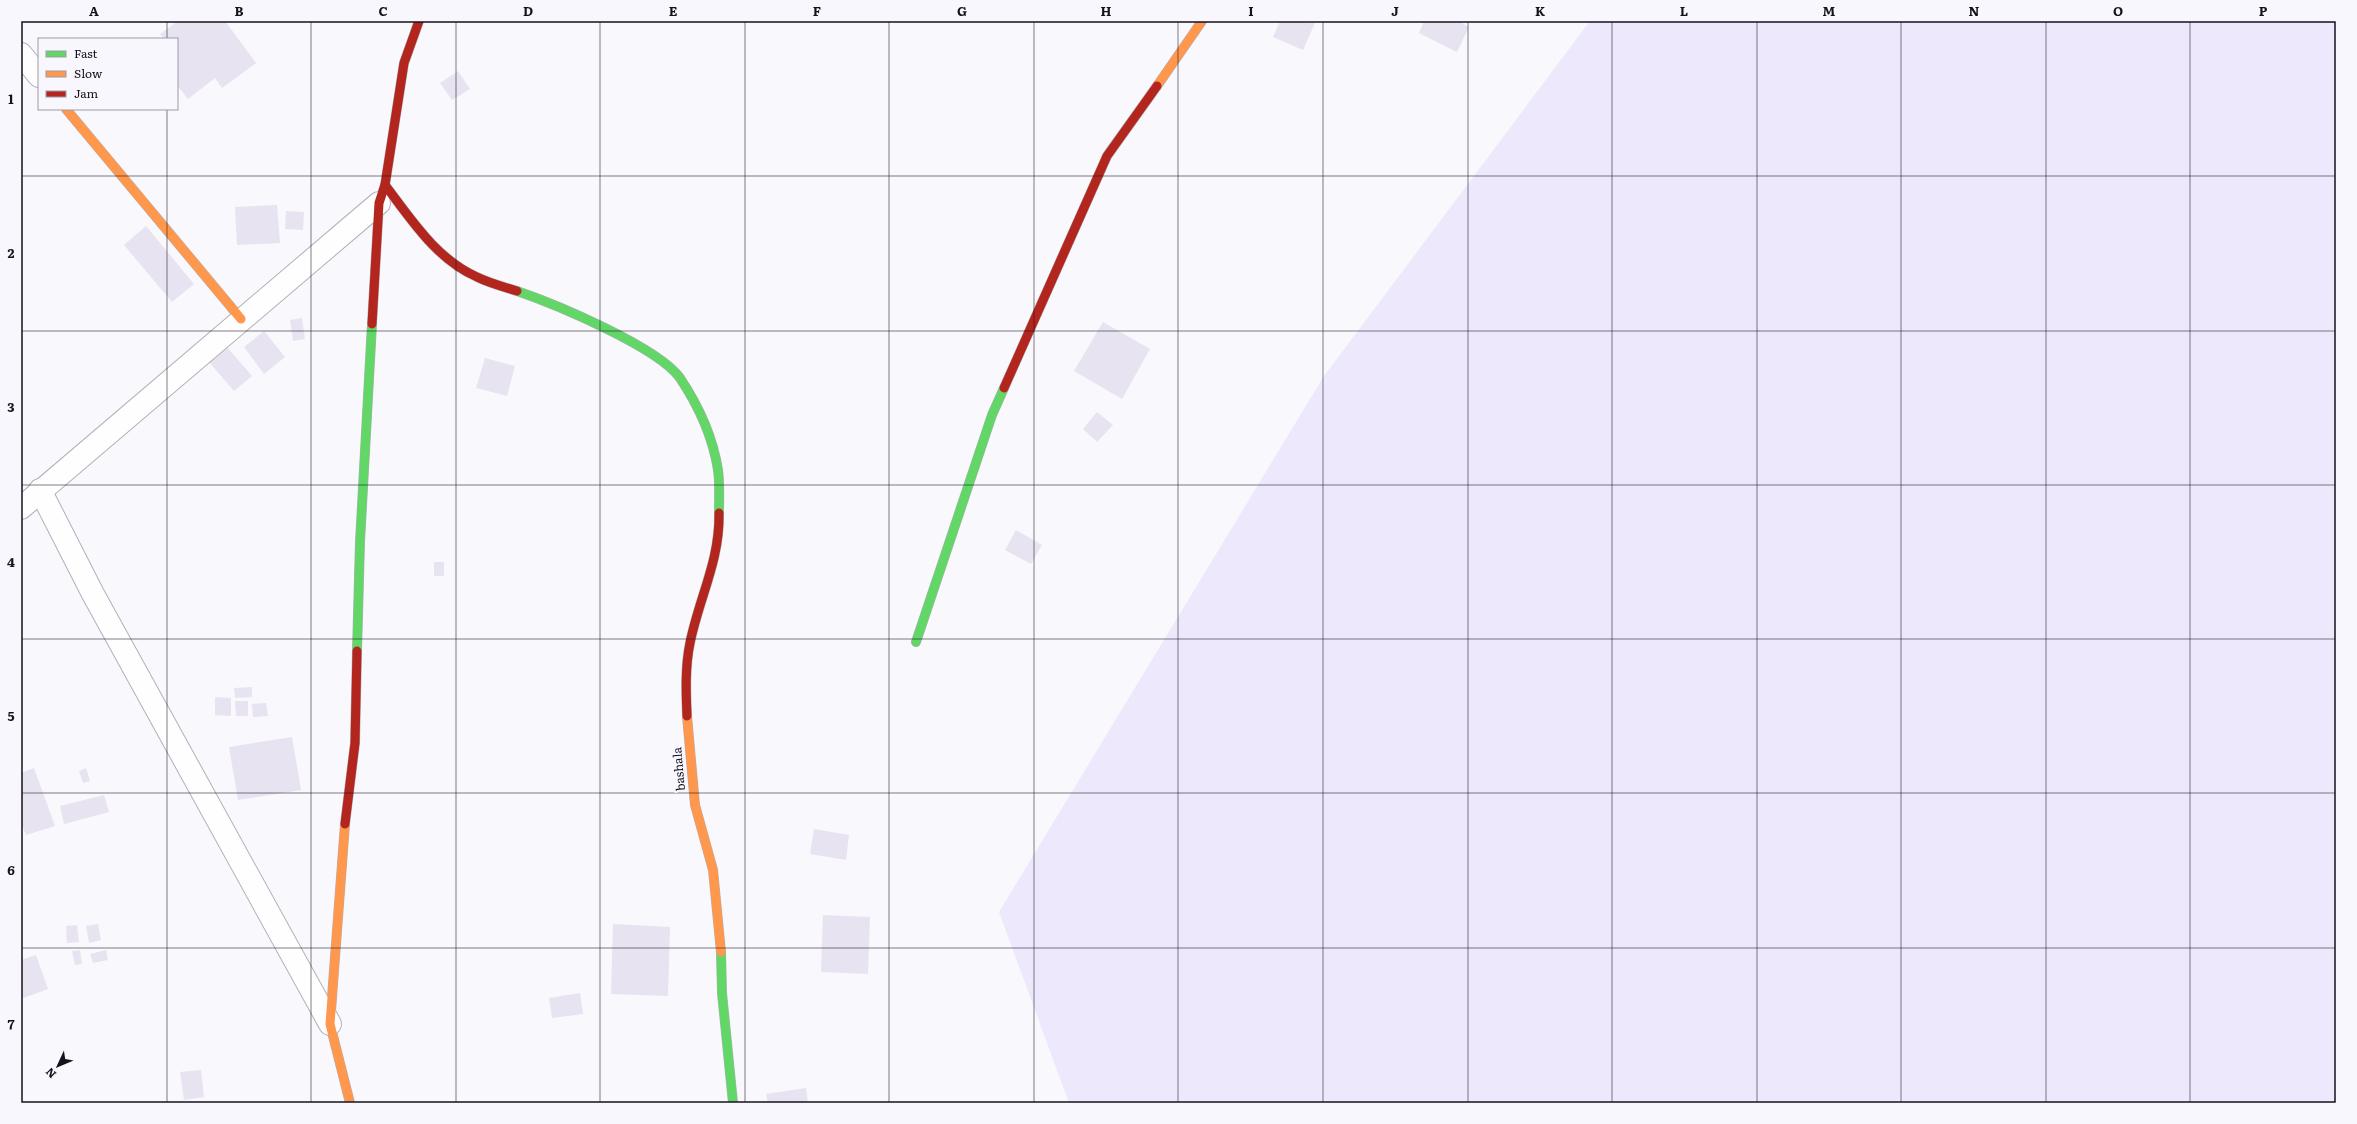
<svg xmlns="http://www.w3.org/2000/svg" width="2357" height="1124" font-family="Literata,serif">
<rect width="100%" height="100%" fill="#f9f8fd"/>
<polygon fill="#ede8fc" points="1590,21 2336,21 2336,1103 1069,1103 999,912 1324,376"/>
<g fill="#e7e3f0">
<polygon points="178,21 225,21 256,63 222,88 215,78 188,99 177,85 177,39 164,39 160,34"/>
<polygon points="1280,21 1315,23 1303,50 1273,37"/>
<polygon points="1424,21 1458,21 1469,27 1457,52 1419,33"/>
<polygon points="458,71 470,89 452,100 440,83"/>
<polygon points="277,205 280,243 237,245 235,207"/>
<polygon points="286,211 304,212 303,230 285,229"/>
<polygon points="146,226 194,284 172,302 124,245"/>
<polygon points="302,318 305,339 293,341 290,320"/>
<polygon points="1103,322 1150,349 1122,399 1074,371"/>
<polygon points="264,331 285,357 264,374 244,347"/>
<polygon points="227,347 252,376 234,391 209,362"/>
<polygon points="485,358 515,366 507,396 476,388"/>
<polygon points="1097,412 1113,425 1097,442 1083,429"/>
<polygon points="1016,530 1042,545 1031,564 1005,550"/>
<rect x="434" y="562" width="10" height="14"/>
<polygon points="252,687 252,697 235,698 234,688"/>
<polygon points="215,697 231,698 231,716 215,715"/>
<polygon points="235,701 248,701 248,716 236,716"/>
<polygon points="266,703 268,716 253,717 252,704"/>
<polygon points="292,737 301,790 238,800 229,747"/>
<polygon points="34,768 55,826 26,835 21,823 21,773"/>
<polygon points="86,768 90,781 83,783 79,771"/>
<polygon points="104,795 109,812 64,824 60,806"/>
<polygon points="814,829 849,835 846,860 810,854"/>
<polygon points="823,915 870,917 868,974 821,972"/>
<polygon points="98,924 101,940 89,943 86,926"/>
<polygon points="613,924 670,927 668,996 611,994"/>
<polygon points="77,925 79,942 67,943 66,926"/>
<polygon points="80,950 82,964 75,965 72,951"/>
<polygon points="106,950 108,960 93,963 90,954"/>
<polygon points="36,955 48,989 21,999 21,960"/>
<polygon points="580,993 583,1014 552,1018 549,998"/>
<polygon points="201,1070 204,1097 184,1100 180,1072"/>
<polygon points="806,1088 808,1103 768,1103 766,1094"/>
</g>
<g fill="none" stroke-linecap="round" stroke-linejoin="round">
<defs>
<g id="street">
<polyline points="21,54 39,76"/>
<polyline points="40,490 93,594 330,1024"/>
<polyline points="21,508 379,203"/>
</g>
<g id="fast">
<path d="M517,291c38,13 141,56 163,87 18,27 33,60 38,92 2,14 1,29 1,43"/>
<polyline points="916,642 992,415 1004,388"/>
<polyline points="357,651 360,542 372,324"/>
<polyline points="721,952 722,993 733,1103"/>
</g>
<g id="slow">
<polyline points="1157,86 1202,21"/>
<polyline points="66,109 241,319"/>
<polyline points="687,716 695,805 713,870 721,952"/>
<polyline points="345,824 330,1024 350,1103"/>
</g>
<g id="jam">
<path d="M385,185c26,34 51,74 92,92 12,6 27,10 40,14"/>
<polyline points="372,324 379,203 385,185 404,63 419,21"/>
<polyline points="1004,388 1107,156 1157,86"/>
<path d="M687,716c-1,-24 -2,-49 3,-73 9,-45 30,-82 29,-130"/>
<polyline points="345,824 355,743 357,651"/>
</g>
</defs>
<use href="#street" stroke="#b2b0b8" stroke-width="24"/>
<use href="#fast" stroke="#b2b0b8" stroke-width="10"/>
<use href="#slow" stroke="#b2b0b8" stroke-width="10"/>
<use href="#jam" stroke="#b2b0b8" stroke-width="10"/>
<use href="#street" stroke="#fefeff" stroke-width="22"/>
<use href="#fast" stroke="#63d668" stroke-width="9"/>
<use href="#slow" stroke="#ff974d" stroke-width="9"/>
<use href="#jam" stroke="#b3261e" stroke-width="9"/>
</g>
<path fill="none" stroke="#15121d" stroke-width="1" stroke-opacity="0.55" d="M167,21v18M311,21v1082M456,21v1082M600,21v1082M745,21v1082M889,21v1082M1034,21v1082M1178,21v1082M1323,21v1082M1468,21v1082M1612,21v1082M1757,21v1082M1901,21v1082M2046,21v1082M2190,21v1082M167,109v994M21,176h2315M21,331h2315M21,485h2315M21,639h2315M21,793h2315M21,948h2315"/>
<g text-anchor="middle" stroke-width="3.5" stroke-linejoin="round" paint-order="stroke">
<g font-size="12" fill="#15121d" stroke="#f8f7fe">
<text transform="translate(679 769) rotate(-95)" y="4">bashala</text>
</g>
</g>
<rect width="2357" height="1124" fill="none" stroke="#f8f7fe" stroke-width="44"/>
<rect x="38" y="38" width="140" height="72" fill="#f8f7fe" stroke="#9d9ba4"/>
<rect x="46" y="51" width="20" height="6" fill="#63d668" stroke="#9d9ba4"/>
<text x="74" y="58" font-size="12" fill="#15121d">Fast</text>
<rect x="46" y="71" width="20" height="6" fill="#ff974d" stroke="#9d9ba4"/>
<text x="74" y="78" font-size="12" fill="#15121d">Slow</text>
<rect x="46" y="91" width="20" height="6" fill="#b3261e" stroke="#9d9ba4"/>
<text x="74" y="98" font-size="12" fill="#15121d">Jam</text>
<g transform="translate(58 1066) rotate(226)" stroke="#f8f7fe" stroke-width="3" paint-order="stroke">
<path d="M0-3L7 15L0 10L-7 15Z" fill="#15121d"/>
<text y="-6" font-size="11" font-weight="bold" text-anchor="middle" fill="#15121d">N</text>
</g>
<rect x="22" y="22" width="2313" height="1080" fill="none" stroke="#15121d" stroke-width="1.5"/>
<g font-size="13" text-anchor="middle" font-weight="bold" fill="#15121d">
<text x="94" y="16">A</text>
<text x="239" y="16">B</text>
<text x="383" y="16">C</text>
<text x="528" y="16">D</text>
<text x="673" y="16">E</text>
<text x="817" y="16">F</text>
<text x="962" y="16">G</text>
<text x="1106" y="16">H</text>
<text x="1251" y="16">I</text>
<text x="1395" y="16">J</text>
<text x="1540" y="16">K</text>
<text x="1684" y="16">L</text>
<text x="1829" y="16">M</text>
<text x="1974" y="16">N</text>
<text x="2118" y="16">O</text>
<text x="2263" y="16">P</text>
<text x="11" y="104">1</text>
<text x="11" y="258">2</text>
<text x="11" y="412">3</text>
<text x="11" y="567">4</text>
<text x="11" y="721">5</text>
<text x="11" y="875">6</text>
<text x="11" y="1029">7</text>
</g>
</svg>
